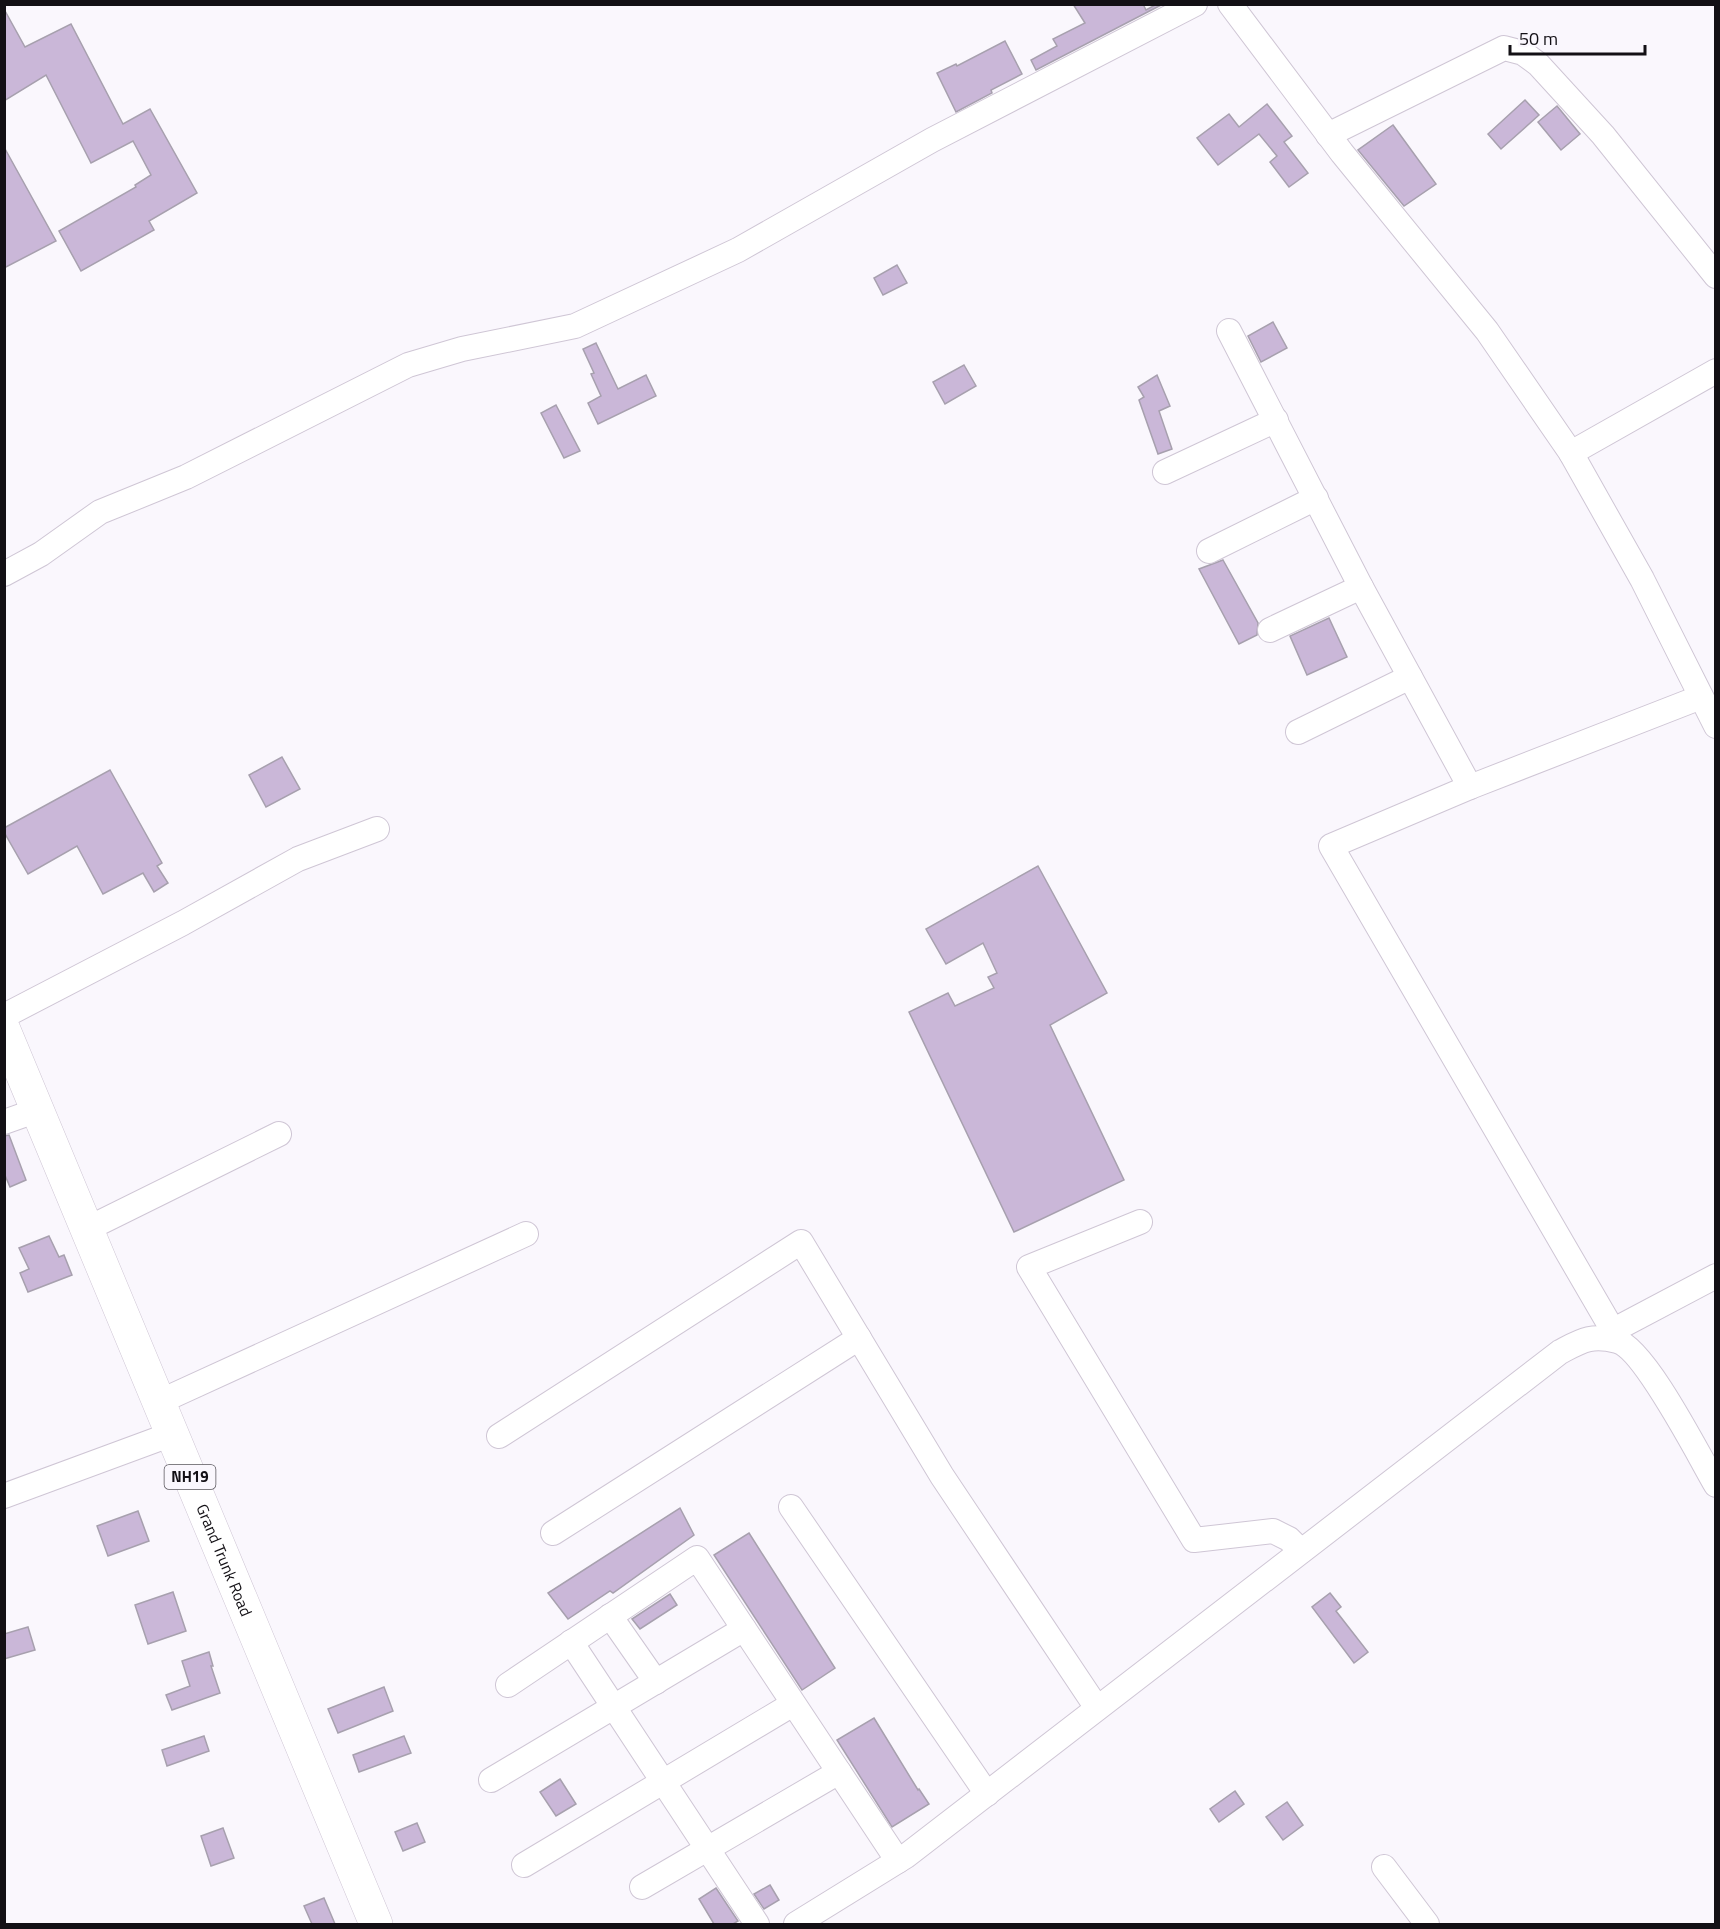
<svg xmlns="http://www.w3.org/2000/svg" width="1720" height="1929" font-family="'Titillium Web',sans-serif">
<rect width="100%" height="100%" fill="#faf7fd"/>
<g fill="#cab7d8" stroke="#a7a0ae" stroke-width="1.5">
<polygon points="1073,4 1143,4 1146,10 1157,4 1163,4 1036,70 1031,60 1057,46 1053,39 1085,23"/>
<polygon points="4,9 25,47 71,24 123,124 150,109 197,193 149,221 154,230 81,271 59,231 136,187 135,185 151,175 133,141 91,163 46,75 4,101"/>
<polygon points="1005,41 1022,74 991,90 992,93 956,112 937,73 956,64 957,66"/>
<polygon points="1525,100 1539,115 1501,149 1488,134"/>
<polygon points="1267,104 1292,136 1284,142 1308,173 1289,187 1270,162 1277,156 1259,134 1218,165 1197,138 1229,114 1239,127"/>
<polygon points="1557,106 1580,134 1561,150 1538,122"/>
<polygon points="1393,125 1436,184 1404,206 1358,150"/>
<polygon points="4,147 56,241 4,268"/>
<polygon points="897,265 907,283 883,295 874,278"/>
<polygon points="1273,322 1287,348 1261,362 1248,336"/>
<polygon points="596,343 618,389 646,375 656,396 598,424 588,403 601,396 591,374 594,373 583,349"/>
<polygon points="964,365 976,386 945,404 933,382"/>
<polygon points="1157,375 1170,406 1159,411 1172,449 1158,454 1139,400 1144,397 1138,387"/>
<polygon points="556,405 580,451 564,458 541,413"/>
<polygon points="1223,560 1258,623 1257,635 1239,644 1199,569"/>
<polygon points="1329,618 1347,657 1307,675 1290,636"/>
<polygon points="282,757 300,789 266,807 249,775"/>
<polygon points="110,770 162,863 157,866 168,883 154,892 143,873 103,894 77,846 28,874 4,832 4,828"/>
<polygon points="1038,866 1107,993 1050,1025 1124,1180 1014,1232 909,1012 948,993 955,1006 994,988 988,977 997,973 983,943 946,964 926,929"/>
<polygon points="9,1135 26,1180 10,1187 4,1173 4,1136"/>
<polygon points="49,1236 59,1257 64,1255 72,1275 28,1292 20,1273 29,1269 19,1248"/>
<polygon points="680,1508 694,1535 613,1593 610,1591 568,1619 548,1593"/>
<polygon points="138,1511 149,1541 108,1556 97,1526"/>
<polygon points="749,1533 835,1668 802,1690 714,1555"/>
<polygon points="173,1592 186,1631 148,1644 135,1605"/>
<polygon points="1330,1593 1341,1607 1336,1611 1368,1652 1354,1663 1312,1607"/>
<polygon points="670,1594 677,1605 640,1629 632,1619"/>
<polygon points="28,1627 35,1650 4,1659 4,1634"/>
<polygon points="209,1652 213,1666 211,1666 220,1693 172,1710 166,1695 190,1686 182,1661"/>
<polygon points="384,1687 393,1711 338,1733 328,1709"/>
<polygon points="874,1718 918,1790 919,1789 929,1804 892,1827 837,1740"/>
<polygon points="204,1736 209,1751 167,1766 162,1750"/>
<polygon points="404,1736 411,1753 359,1772 353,1755"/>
<polygon points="560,1779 576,1804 556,1816 540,1792"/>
<polygon points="1235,1791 1244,1804 1219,1822 1210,1809"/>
<polygon points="1287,1802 1303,1825 1283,1840 1266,1817"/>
<polygon points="417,1823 425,1842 403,1851 395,1832"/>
<polygon points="223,1828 234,1858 211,1866 201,1836"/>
<polygon points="770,1885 779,1900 764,1909 754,1894"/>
<polygon points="716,1888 738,1921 733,1924 714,1924 699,1899"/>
<polygon points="324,1898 335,1924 312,1924 304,1906"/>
</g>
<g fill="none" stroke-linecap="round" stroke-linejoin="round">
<defs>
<g id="minor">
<polyline points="1230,4 1342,153 1487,331 1571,453 1642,579 1716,726"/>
<polyline points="1328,135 1504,48 1523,53 1538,64 1603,135 1716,276"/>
<polyline points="1229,331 1361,587 1470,787"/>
<polyline points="1571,453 1716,371"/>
<polyline points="1165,472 1276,420"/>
<polyline points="1209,551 1316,498"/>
<polyline points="4,574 41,554 100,512 186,477 408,365 462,349 575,326 738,250 932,140 1195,4"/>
<polyline points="1270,630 1361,587"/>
<polyline points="1298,732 1410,677"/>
<polyline points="4,1016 183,923 298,859 377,829"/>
<polyline points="4,1122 38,1110"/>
<polyline points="1140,1222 1029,1267 1194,1540 1273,1531 1289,1539 1301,1551"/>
<polyline points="87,1229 279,1134"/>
<polyline points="1612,1331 1716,1276"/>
<polyline points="1619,1341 1331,846 1470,787 1701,697"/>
<polyline points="159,1402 526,1234"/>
<polyline points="499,1436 801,1242 942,1476 1097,1708"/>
<polyline points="4,1496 172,1434"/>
<polyline points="791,1507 987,1794"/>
<polyline points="553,1533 859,1338"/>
<polyline points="610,1616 656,1682"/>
<polyline points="571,1642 757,1924"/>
<polyline points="508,1685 697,1558 898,1861"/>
<polyline points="491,1780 744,1629"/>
<polyline points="524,1865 793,1704"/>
<polyline points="1384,1867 1427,1924"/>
<polyline points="642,1887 839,1772"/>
<path d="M796,1924l110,-68 654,-504c21,-11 31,-18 57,-11 28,8 82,115 99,144"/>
</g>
<g id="highway">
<path id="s1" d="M4,1030l372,894"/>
</g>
</defs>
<use href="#minor" stroke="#cfc6d5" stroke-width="26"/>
<use href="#highway" stroke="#cfc6d5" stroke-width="34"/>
<use href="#minor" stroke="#fff" stroke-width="24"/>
<use href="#highway" stroke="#fff" stroke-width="33"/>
</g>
<g text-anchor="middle" stroke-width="4.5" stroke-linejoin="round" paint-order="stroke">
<rect fill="#faf7fd" stroke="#58555b" stroke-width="1.5" x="164.5" y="1465" width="51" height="24" rx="4.5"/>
<g font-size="15" font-weight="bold" fill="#131015">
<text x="190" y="1482">NH19</text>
</g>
<g font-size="16" fill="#131015" stroke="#faf7fd">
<text dy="6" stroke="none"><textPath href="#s1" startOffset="574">Grand Trunk Road</textPath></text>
</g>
</g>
<rect width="1720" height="1929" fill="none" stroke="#131015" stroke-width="12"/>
<path d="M1510 45v9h135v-9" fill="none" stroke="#131015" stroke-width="3"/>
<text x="1519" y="45" font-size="18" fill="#131015" stroke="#faf7fd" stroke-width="4.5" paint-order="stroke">50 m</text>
</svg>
